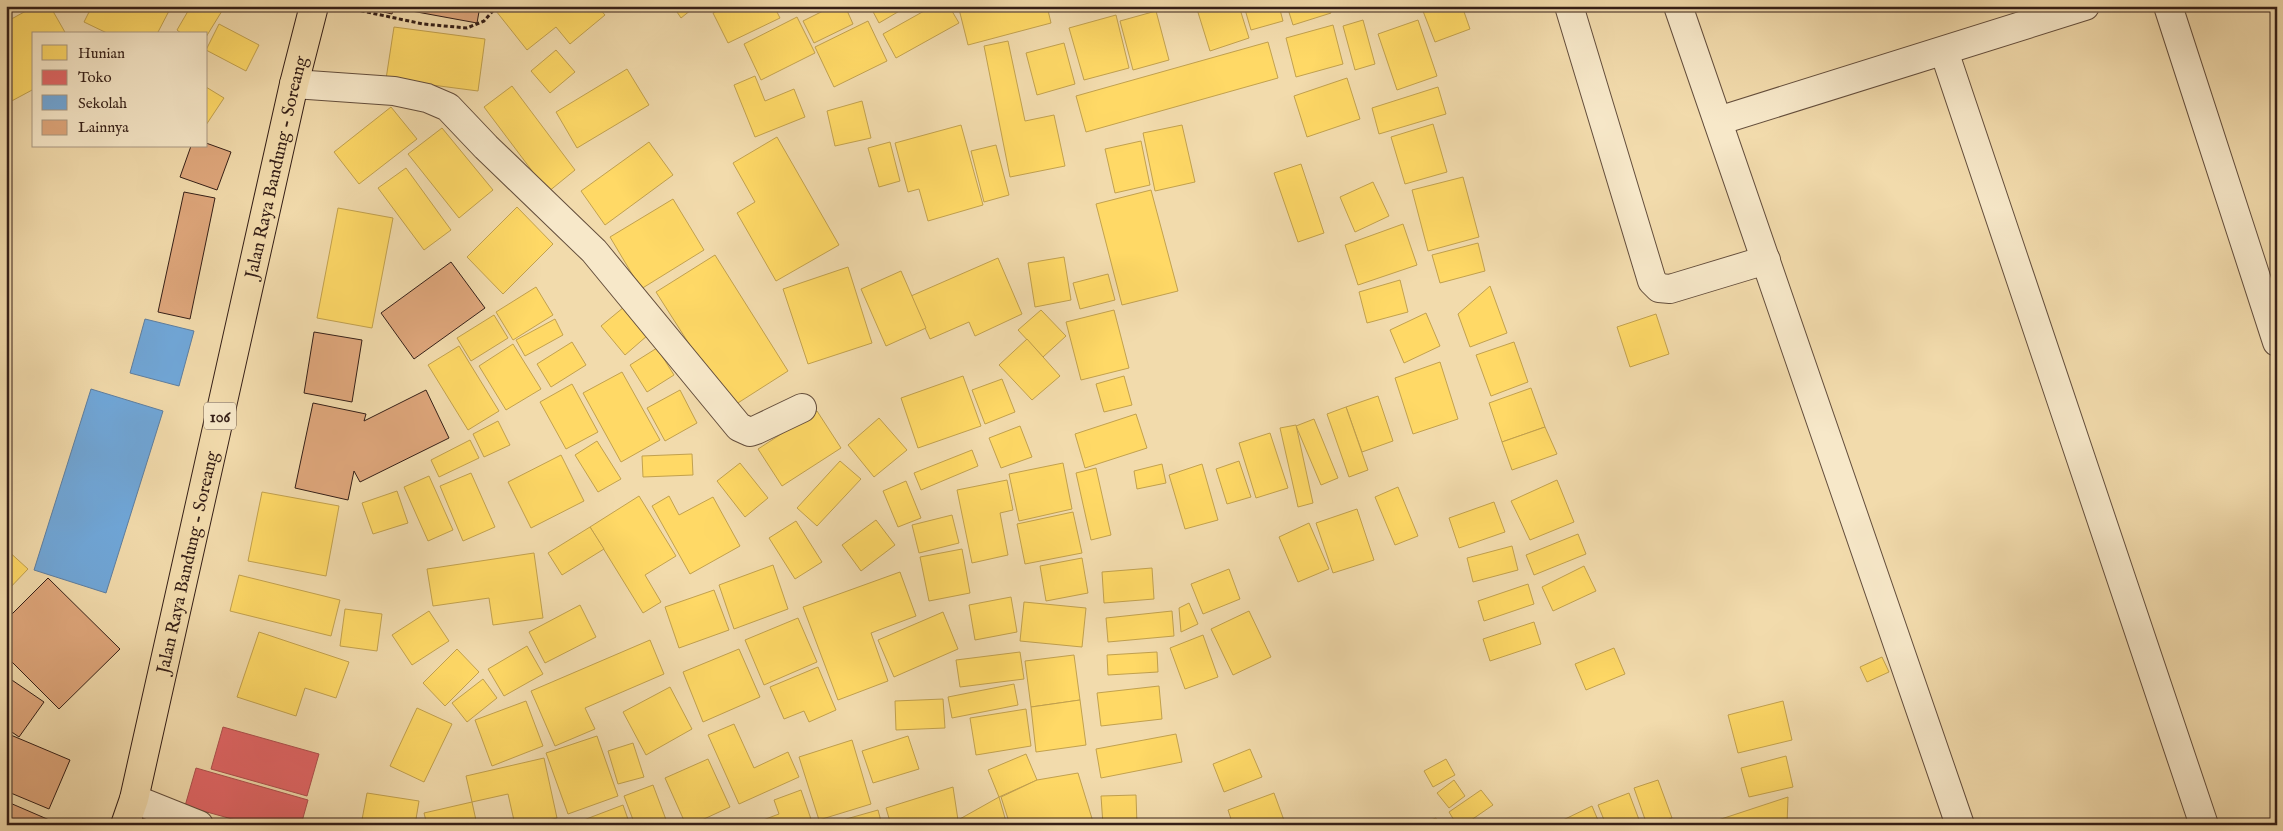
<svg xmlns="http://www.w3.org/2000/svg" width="2283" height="831" font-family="'IM FELL English',serif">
<rect width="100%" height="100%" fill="#f2dbac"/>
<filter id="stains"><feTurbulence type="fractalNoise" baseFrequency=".004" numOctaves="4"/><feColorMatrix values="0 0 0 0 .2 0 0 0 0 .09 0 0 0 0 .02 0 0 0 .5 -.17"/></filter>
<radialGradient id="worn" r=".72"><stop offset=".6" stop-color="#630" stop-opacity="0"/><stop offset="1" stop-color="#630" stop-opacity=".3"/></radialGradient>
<g fill="#ffd966" stroke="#c2a14e">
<polygon points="35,6 50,6 66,34 34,34 34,89 6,104 6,22"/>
<polygon points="92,6 165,6 170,9 157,34 109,34 84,22"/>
<polygon points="191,6 225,6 206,37 206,34 182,34 177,30"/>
<polygon points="501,6 597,6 605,15 570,44 556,27 527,50 496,11"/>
<polygon points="673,6 696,6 681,18"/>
<polygon points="727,6 774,6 780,18 728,43 713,13"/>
<polygon points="833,6 845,6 853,24 814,43 803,21"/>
<polygon points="870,6 908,6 879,23"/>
<polygon points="933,6 949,6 959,23 896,58 883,34"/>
<polygon points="971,6 1047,6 1051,23 968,45 959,9"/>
<polygon points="1196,6 1239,6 1249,38 1210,51"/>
<polygon points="1244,6 1279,6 1283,21 1251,30"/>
<polygon points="1287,6 1329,6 1331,13 1293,25"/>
<polygon points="1421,6 1462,6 1470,29 1435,42"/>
<polygon points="1156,11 1169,60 1133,70 1120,21"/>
<polygon points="1116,15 1129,68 1084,80 1069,28"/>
<polygon points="797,17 815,53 761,80 744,44"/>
<polygon points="1363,20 1375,64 1355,70 1343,26"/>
<polygon points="1418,20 1437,76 1397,90 1378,34"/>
<polygon points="868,21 887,61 834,87 815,47"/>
<polygon points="219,24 259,45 246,71 206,50"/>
<polygon points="1333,25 1343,64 1296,77 1286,38"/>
<polygon points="394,27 485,39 478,91 386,79"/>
<polygon points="1008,41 1025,121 1054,115 1065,166 1010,177 984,46"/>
<polygon points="1268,42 1278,78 1086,132 1076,96"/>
<polygon points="1064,43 1075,84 1037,95 1026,53"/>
<polygon points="556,50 575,72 550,93 531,71"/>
<polygon points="627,69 649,105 577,148 556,112"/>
<polygon points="755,76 765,101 794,89 805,117 755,137 734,85"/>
<polygon points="1347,78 1360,119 1307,137 1294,96"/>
<polygon points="512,86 575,170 548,192 484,107"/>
<polygon points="206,87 224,98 206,125"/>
<polygon points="1438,87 1446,114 1379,134 1372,108"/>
<polygon points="862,101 871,138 835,146 827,111"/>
<polygon points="391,107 417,139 359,184 334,152"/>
<polygon points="1433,124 1447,172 1405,184 1391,137"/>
<polygon points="961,125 983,205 928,221 919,189 908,192 895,143"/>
<polygon points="1182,125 1195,182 1155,191 1143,133"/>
<polygon points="442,128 493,190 459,218 408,154"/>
<polygon points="777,137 839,245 776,281 737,213 755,202 733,163"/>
<polygon points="1141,141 1150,185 1115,193 1105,149"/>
<polygon points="649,142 673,175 605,225 581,191"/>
<polygon points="890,142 900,181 879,187 868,148"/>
<polygon points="996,145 1009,195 984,202 971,151"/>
<polygon points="1301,164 1324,233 1298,242 1274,173"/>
<polygon points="406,168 451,230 424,250 378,188"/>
<polygon points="1463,177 1479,237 1428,251 1412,190"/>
<polygon points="1373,182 1389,216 1355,232 1340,197"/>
<polygon points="1151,190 1178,291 1122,305 1096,204"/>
<polygon points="673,199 704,250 641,289 610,237"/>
<polygon points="517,207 553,244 503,294 467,257"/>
<polygon points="338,208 393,218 372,328 317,318"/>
<polygon points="1403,224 1417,265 1358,285 1345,245"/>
<polygon points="1478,243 1485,271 1440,283 1432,255"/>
<polygon points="715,255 788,371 730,408 656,292"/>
<polygon points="1064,257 1071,300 1035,307 1028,263"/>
<polygon points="998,258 1022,314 975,336 969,322 930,339 911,296"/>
<polygon points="848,267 872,343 808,364 783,289"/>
<polygon points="901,271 926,328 886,346 861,289"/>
<polygon points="1108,274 1115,300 1080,309 1073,283"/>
<polygon points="1400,280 1408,312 1367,323 1359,292"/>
<polygon points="1490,286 1507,333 1470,347 1458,314"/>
<polygon points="536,287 553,315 513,340 496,312"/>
<polygon points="624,307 648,335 625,355 601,326"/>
<polygon points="1041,310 1066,336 1043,357 1018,330"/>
<polygon points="1114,310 1129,368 1081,380 1066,322"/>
<polygon points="1426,313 1440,346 1404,363 1390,330"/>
<polygon points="1656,314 1669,354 1630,367 1617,327"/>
<polygon points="494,315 508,338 471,361 457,338"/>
<polygon points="555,319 563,335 525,356 516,340"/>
<polygon points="1027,339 1060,376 1032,400 999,365"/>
<polygon points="572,342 586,365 551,387 537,364"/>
<polygon points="1514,342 1528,382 1491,396 1476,355"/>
<polygon points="513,344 541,389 506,410 479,366"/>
<polygon points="459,346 499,411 468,430 428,365"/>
<polygon points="657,348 674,375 647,392 630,365"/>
<polygon points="1440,362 1458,419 1413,434 1395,378"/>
<polygon points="622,372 660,440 621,462 583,393"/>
<polygon points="963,376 981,426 918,448 901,398"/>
<polygon points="1124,376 1132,405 1104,412 1096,384"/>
<polygon points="1002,379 1015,412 985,424 972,390"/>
<polygon points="572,384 598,432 566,449 540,402"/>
<polygon points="1531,388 1545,427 1502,442 1489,403"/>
<polygon points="680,390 697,423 665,441 647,408"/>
<polygon points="1378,396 1393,441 1362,452 1346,407"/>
<polygon points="1346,407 1368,470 1349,477 1327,414"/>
<polygon points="817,411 841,448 782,486 758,449"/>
<polygon points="1136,414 1147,448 1085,468 1075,434"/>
<polygon points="879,418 907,450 874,477 848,445"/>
<polygon points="1314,419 1338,478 1321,485 1296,426"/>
<polygon points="498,421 510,445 484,457 473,434"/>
<polygon points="1296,425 1313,503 1298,507 1280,428"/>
<polygon points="1020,426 1032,457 1001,468 989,438"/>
<polygon points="1545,427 1557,454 1512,470 1502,442"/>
<polygon points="1270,433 1288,488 1256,498 1239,443"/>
<polygon points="470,440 479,458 439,477 431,460"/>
<polygon points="597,441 621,479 598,492 575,455"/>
<polygon points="972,450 978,466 921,490 914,473"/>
<polygon points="692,454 693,475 643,477 642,456"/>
<polygon points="561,455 584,501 531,528 508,482"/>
<polygon points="840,461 861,479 817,526 797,508"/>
<polygon points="1239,461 1251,497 1227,504 1216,469"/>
<polygon points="740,463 768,498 745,517 717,481"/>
<polygon points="1063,463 1072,509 1019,521 1009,474"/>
<polygon points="1162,464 1166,483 1137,489 1134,471"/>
<polygon points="1202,464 1218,520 1185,529 1169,475"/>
<polygon points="1096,468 1111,535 1091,540 1076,473"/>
<polygon points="471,473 495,527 463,541 440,486"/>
<polygon points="429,476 453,530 428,541 404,487"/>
<polygon points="1007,480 1013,510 1000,513 1008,555 972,563 957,490"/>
<polygon points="1557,480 1574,522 1530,540 1511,501"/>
<polygon points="906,481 921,518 898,527 883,491"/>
<polygon points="1398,487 1418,536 1395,545 1375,497"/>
<polygon points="397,491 408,523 373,534 362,503"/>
<polygon points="262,492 339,506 326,576 248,561"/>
<polygon points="639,496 676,556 645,575 661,602 643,613 590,527"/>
<polygon points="669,496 679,515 713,497 740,546 690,574 652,506"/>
<polygon points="1494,502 1505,532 1459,548 1449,518"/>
<polygon points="1357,509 1374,560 1333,573 1316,523"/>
<polygon points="1073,512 1082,553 1025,564 1017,524"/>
<polygon points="952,515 959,543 919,553 912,525"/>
<polygon points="876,520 895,545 861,571 842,545"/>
<polygon points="796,521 822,562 795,579 769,538"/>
<polygon points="1309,523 1329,569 1298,582 1279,537"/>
<polygon points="590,527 604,549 562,575 548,553"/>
<polygon points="1578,534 1586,554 1534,575 1526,555"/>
<polygon points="1512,546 1518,570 1473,582 1467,558"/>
<polygon points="6,549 28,569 6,592"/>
<polygon points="962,549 970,593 929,601 920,557"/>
<polygon points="534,553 543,618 493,625 489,598 433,606 427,569"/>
<polygon points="1082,558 1088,593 1046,601 1040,566"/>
<polygon points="773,565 788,609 734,629 719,585"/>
<polygon points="1584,566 1596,591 1553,611 1542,587"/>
<polygon points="1152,568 1154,599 1104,603 1102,572"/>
<polygon points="1229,569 1240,599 1203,614 1191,584"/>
<polygon points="900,572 916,616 871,633 888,681 838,700 803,607"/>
<polygon points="239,575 340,600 331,636 230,611"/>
<polygon points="1528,584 1534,604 1484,621 1478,601"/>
<polygon points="714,590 729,630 679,648 665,607"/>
<polygon points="1011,597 1017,632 975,640 969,605"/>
<polygon points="1024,602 1086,608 1082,647 1020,641"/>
<polygon points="1189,603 1198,624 1181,632 1179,608"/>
<polygon points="580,605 596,637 545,663 529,632"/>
<polygon points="345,609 382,614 377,651 340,646"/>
<polygon points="429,611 449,641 412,665 392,635"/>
<polygon points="1172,611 1174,636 1108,642 1106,618"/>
<polygon points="1249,611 1271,657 1233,675 1211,629"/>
<polygon points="943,612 958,649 894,677 878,640"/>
<polygon points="798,618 817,662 764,685 745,640"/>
<polygon points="1534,622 1541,644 1490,661 1483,639"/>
<polygon points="259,632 349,662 336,698 305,688 296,716 237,697"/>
<polygon points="1203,635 1218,677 1185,689 1170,648"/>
<polygon points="650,640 664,674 585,708 595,729 555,746 531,691"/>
<polygon points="527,646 543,674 504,696 488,669"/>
<polygon points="1614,648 1625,674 1586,690 1575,664"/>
<polygon points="457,649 479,672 445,706 423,683"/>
<polygon points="739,649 760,697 703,722 683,672"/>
<polygon points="1020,652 1024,679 960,687 956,660"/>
<polygon points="1157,652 1158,672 1108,675 1107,655"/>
<polygon points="1074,655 1080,700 1031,707 1025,661"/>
<polygon points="1882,657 1889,672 1867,682 1860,667"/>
<polygon points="818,667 836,710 809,722 804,711 784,719 770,687"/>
<polygon points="483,679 497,698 467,722 452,703"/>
<polygon points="1014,684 1018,705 952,718 948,697"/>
<polygon points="1159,686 1162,719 1101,726 1097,693"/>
<polygon points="670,687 692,729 646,755 623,712"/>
<polygon points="943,699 945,728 896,730 895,701"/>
<polygon points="1080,700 1086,745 1036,752 1031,707"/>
<polygon points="526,701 543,746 492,766 475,720"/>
<polygon points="1783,701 1792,740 1738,753 1728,715"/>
<polygon points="417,708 452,724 424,782 390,766"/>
<polygon points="1026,709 1031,746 976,755 970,718"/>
<polygon points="734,724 754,768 788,752 799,777 739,804 708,735"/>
<polygon points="1176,734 1182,762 1101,778 1096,749"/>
<polygon points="597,736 618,796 568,814 546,753"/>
<polygon points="908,736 919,769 873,783 862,751"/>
<polygon points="852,740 871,804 819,820 799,757"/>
<polygon points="633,743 644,777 618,784 608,751"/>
<polygon points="1250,749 1262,777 1224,792 1213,764"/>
<polygon points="1026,754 1037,780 999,797 988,770"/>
<polygon points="1786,756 1793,787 1749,797 1741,768"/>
<polygon points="544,758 557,818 528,825 515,825 508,794 472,802 466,776"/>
<polygon points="708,759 730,807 691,825 686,825 665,778"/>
<polygon points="1446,759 1455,775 1433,787 1424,771"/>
<polygon points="1078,773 1094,825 1010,825 1001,797 1037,780"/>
<polygon points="1454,780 1465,796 1449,808 1437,793"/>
<polygon points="1658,780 1672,818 1654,825 1647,825 1634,788"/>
<polygon points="653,785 668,825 635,825 624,796"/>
<polygon points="953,787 958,820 948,825 891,825 886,808"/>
<polygon points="801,790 813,825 755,825 755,823 779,814 774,800"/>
<polygon points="1481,790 1493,805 1464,825 1457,825 1449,812"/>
<polygon points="367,793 419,801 415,825 361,825"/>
<polygon points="1274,793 1285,823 1233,825 1228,810"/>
<polygon points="1629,793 1641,825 1606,825 1598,805"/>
<polygon points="1136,795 1137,825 1103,825 1101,796"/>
<polygon points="999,797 1007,825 960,825 958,820"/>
<polygon points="1788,797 1787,825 1703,825"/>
<polygon points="472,802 477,825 427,825 424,813"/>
<polygon points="623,805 630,825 582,825 581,821"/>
<polygon points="1592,806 1600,825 1555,825 1554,821 1561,821"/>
<polygon points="878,810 882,825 825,825"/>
<polygon points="1436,818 1439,825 1418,825"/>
</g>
<g fill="#e06666" stroke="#ad514e">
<polygon points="223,727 319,754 307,796 211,769"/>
<polygon points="196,768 308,800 301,825 254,825 185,806"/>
</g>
<g fill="#6fa8dc" stroke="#5e7fa1">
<polygon points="145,319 194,331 179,386 130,373"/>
<polygon points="91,389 163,411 106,593 34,570"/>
</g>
<g fill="#dfa77c" stroke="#351f17">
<polygon points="359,6 394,6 392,14"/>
<polygon points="407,6 480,6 477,23 406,10"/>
<polygon points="206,143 231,152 217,190 180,177 191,146 206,146"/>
<polygon points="184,192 215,198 190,319 158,312"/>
<polygon points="451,262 485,308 414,359 381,313"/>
<polygon points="314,332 362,340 352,402 304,393"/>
<polygon points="426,390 449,438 360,482 354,471 348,500 295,488 313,403 366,414 364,421"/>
<polygon points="48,578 120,649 59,709 6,656 6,620"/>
<polygon points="6,676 44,702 19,737 6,728"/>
<polygon points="6,733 70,760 49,809 6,791"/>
<polygon points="10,803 61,825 6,825 6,813"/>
</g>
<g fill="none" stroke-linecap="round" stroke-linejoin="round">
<defs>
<g id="street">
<polyline points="1569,6 1652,281 1659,288 1670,289 1766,260"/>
<polyline points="1678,6 1960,825"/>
<polyline points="2168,6 2277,342"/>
<polyline points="1944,51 2204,825"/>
<polyline points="294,84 394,91 427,98 448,107 486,147 594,251 739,427 750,432 756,430 802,408"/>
<polyline points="1718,121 2085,6"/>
<polyline points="134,799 199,825"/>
</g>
<g id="primary">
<path id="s1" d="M125,825l9,-26 160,-715 20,-78"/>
</g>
</defs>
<use href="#street" stroke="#644e3c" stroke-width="30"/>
<use href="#primary" stroke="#351f17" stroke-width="30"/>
<polyline stroke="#351f17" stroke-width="3" stroke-dasharray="4 2.5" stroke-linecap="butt" points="348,8 423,24 467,28 484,21 497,6"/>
<use href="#street" stroke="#f7e8c9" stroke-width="28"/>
<use href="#primary" stroke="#f2dbac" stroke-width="28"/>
</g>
<g text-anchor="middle" stroke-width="5" stroke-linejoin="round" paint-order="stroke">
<rect fill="#f7e8c9" stroke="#6f5b4c" stroke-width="1" x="204" y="402.5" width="32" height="27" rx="4"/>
<g font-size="16" font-weight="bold" fill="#351f17">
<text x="220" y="422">106</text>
</g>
<g font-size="18" fill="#351f17" stroke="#f7e8c9">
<text dy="6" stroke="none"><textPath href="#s1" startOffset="675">Jalan Raya Bandung - Soreang</textPath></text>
<text dy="6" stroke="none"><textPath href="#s1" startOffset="270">Jalan Raya Bandung - Soreang</textPath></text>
</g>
</g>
<rect width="2283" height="831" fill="none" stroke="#f2dbac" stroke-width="25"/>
<rect x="8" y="8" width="2268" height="816" fill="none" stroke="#351f17" stroke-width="2.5"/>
<rect x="12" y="12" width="2258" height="806" fill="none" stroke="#351f17"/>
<rect x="32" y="32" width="175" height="115" fill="#f7e8c9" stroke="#a99882"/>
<rect x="42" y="45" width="25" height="15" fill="#ffd966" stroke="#a99882"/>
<text x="78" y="58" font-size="15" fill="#351f17">Hunian</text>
<rect x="42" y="70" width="25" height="15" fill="#e06666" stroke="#a99882"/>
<text x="78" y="82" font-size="15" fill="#351f17">Toko</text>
<rect x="42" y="95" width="25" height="15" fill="#6fa8dc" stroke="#a99882"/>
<text x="78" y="108" font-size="15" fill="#351f17">Sekolah</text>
<rect x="42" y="120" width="25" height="15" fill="#dfa77c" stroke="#a99882"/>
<text x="78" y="132" font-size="15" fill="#351f17">Lainnya</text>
<rect width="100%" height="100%" filter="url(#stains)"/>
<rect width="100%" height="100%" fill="url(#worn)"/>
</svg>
